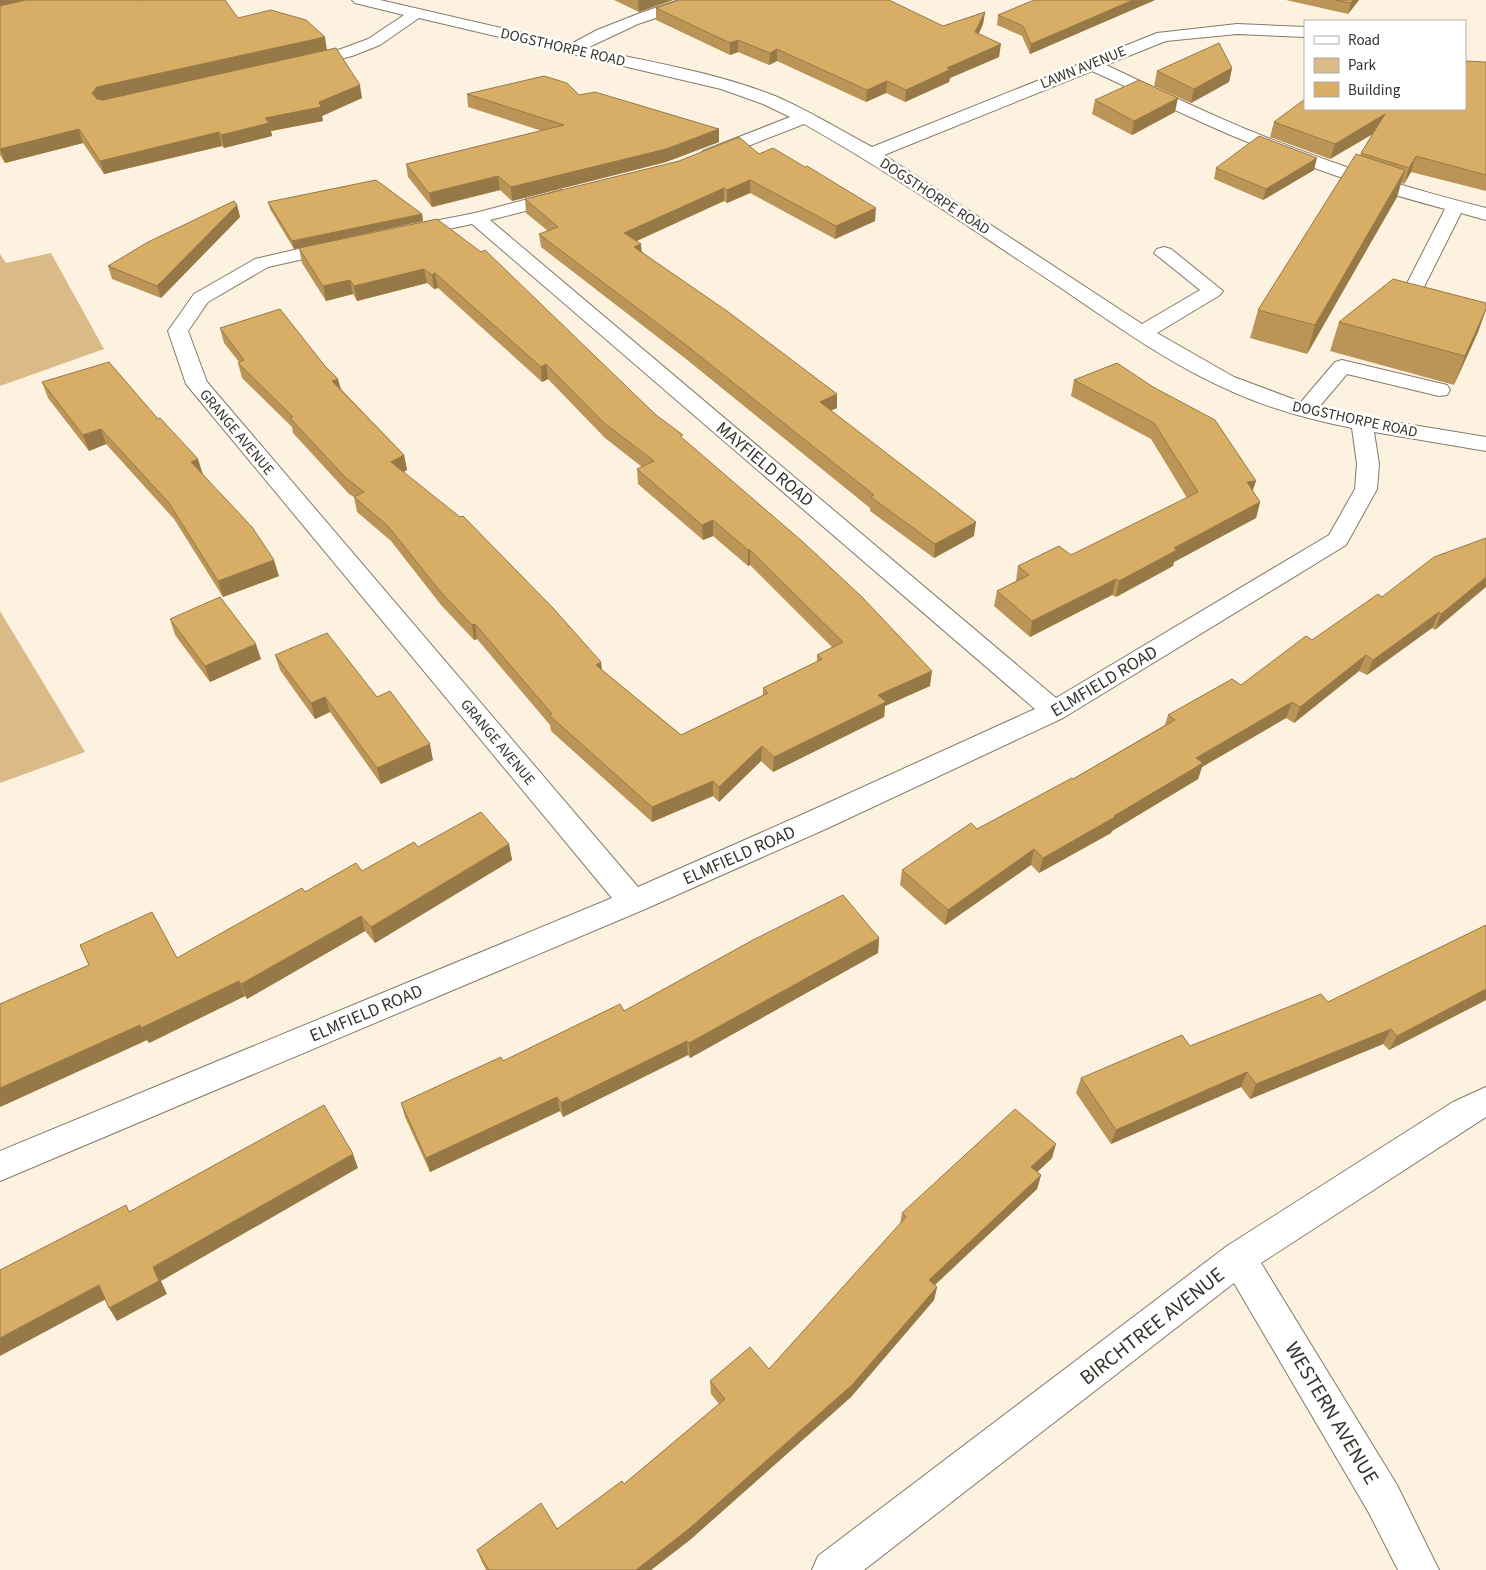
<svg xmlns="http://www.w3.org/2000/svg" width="1486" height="1570" font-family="'Source Sans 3',sans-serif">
<rect width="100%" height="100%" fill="#fdf2e0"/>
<g fill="#daba86">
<polygon points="51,253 104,349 0,386 0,254 6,263"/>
<polygon points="0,611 85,752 0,783"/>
</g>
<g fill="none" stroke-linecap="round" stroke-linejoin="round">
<defs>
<g id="minor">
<path d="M352,0h28l191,44 26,-14 46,-18 36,-12h24l-3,3 -62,21 -51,24c62,14 128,24 188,48 33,14 65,34 97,51l285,-114 80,-9 68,3v10l-68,-3 -71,7 -60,24c47,22 94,45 142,65 78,32 156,58 238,78v12l-25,-7 -46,92 -7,2 -7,-2 -3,-4 47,-92c-73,-19 -143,-44 -212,-73 -48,-20 -94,-44 -141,-65l-208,84 258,169 58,-34 -46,-37 3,-4 7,-2 7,2 52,42 -3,4 -63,38 77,44 67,25 34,-40 7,-2 105,25 3,5 -3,5 -8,1 -92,-22 -28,33 51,11 116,19v14l-112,-19 5,32 -2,25 -31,56 -283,173 -235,110 -185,82 -643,271v-30l612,-253 -426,-514 -18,-53 26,-37 61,-35 82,-19 7,2 3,4 -3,4 -76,17 -60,35 -20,29 19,51 431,505 170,-75 227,-103 -563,-485 -66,14 -7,-2 -3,-4 3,-4 76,-15 87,-23 7,2 2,4 -2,4 -79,20 566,478 273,-163 26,-46 2,-25 -5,-36c-41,-8 -81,-19 -119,-36 -65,-28 -123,-71 -181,-110 -82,-54 -162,-110 -248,-158l-89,35 -6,1 -6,-1 -3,-4 3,-4 87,-34 -27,-13 -42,-15 -302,-71 -39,27 -28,11 -49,12 -6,-2 -2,-3 2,-3 44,-11 27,-10 36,-24 -49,-12z"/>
<polygon points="1486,1087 1486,1117 1261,1263 1397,1485 1439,1570 1398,1570 1369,1513 1234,1283 864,1570 812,1570 818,1556 1227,1246 1453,1102"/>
</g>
</defs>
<use href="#minor" stroke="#847a6a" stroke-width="2"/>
<use href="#minor" fill="#fff" fill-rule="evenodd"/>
</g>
<g fill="#ba9557">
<polygon points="614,0 673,0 639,12"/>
<polygon points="1155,0 1030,54 1022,36 997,25 998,15"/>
<polygon points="1286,0 1359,0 1348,14"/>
<polygon points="141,1 238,18 327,50 362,98 322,116 323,121 271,131 272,136 224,148 222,146 104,174 83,143 5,163 0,155 0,6"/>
<polygon points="656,8 943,26 985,12 983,24 979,33 999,57 950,78 949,82 905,102 886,93 866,102 777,61 769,65 738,52 730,55 656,20"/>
<polygon points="1486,62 1486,191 1411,172 1404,184 1401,183 1397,197 1307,354 1250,338 1258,310 1360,156 1361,153 1373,134 1330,159 1270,137 1274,122"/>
<polygon points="1232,68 1229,82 1191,103 1154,86 1157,71"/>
<polygon points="467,94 579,95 719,129 719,142 666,162 512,201 500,190 432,207 408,177 406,164 542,131 468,107"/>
<polygon points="1095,100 1175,112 1132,135 1092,114"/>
<polygon points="759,154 875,221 835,239 750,193 727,203 724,201 637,241 642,252 837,394 837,408 831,410 974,536 934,558 870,511 870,508 686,359 541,247 539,234 548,231 526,213 525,199"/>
<polygon points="1216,168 1314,170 1263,200 1214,179"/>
<polygon points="268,202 422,214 423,221 294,249 270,209"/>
<polygon points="237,205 240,217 161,298 112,279 108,266"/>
<polygon points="437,219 683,439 930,686 885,706 884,717 773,772 761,761 719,802 713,796 652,822 551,731 550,725 477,639 474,640 441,605 391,541 357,512 354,497 349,494 293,433 292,427 242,378 238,363 239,362 224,343 220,328 341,389 404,455 407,470 404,472 602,670 681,735 763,695 763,688 817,662 817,655 832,647 750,565 748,566 713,536 703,540 638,484 637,469 642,467 605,438 548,379 542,382 438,288 434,289 427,283 357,301 353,294 326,301 302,263 299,248"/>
<polygon points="1486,303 1486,310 1478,332 1454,385 1330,351 1339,322"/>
<polygon points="1117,363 1253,491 1260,502 1256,518 1174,562 1173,566 1116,597 1112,595 1030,637 994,606 997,591 1016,581 1018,566 1071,555 1187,498 1151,439 1071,396 1074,380"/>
<polygon points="42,382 202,473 279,576 223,597 174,519 106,444 89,451 48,398"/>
<polygon points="1486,538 1435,630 1432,628 1367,675 1359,671 1294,723 1286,718 1202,767 1198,779 1112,831 1111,833 1039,873 1031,865 945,925 900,885 902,870 977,829 1073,779 1165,725 1168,715 1241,685 1312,640 1382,597"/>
<polygon points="170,619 261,659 210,682 175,635"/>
<polygon points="275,655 377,697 433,760 381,784 330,712 315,719 280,670"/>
<polygon points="509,844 512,860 375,943 365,931 247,999 245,996 149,1043 147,1040 0,1107 305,892 362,871 418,847"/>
<polygon points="1486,925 1486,1000 1389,1050 1383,1044 1250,1099 1241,1087 1111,1144 1076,1093 1081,1078 1190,1046 1328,1002"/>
<polygon points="879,938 878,953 690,1058 688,1055 563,1117 560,1111 430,1172 405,1117 401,1103 624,1011"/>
<polygon points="1052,1158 1037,1172 1041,1175 1037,1189 935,1285 937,1287 934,1300 851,1397 691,1539 651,1570 486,1570 481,1560 477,1550 557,1529 624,1484 719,1404 711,1394 710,1381 769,1369 900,1224 902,1213"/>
</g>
<g fill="#977947">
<polygon points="0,0 27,0 0,6"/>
<polygon points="638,0 673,0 639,12"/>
<polygon points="1133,0 1155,0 1030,54 1031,44"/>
<polygon points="1353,0 1359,0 1348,14 1351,3"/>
<polygon points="985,12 983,24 974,44 975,32"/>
<polygon points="325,37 327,50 96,106 92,93 97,87"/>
<polygon points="738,40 738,52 730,55 730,43"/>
<polygon points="1001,44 999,57 950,78 949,82 905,102 906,90 947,68"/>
<polygon points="777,49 777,61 769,65 770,53"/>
<polygon points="1232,68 1229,82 1191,103 1194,89"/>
<polygon points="887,81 886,93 866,102 867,90"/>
<polygon points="360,85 362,98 322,116 323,121 271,131 272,136 224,148 221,135 265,118 319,102"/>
<polygon points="1178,98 1175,112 1132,135 1134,121"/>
<polygon points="1385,114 1381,129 1330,159 1335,144"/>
<polygon points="79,129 83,143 5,163 0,149"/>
<polygon points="719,129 719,142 666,162 512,201 511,187"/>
<polygon points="219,132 222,146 104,174 100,161"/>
<polygon points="1416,156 1411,172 1404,184 1409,168"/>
<polygon points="1317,158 1314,170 1263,200 1266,189"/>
<polygon points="1405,170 1397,197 1307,354 1315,325"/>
<polygon points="498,176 500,190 432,207 429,193"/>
<polygon points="750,180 750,193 727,203 727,190"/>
<polygon points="724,188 724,201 625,246 624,233"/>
<polygon points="237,205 240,217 161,298 157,286"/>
<polygon points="876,208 875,221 835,239 836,226"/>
<polygon points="422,214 423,221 294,249 292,241"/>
<polygon points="641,244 642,257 634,247"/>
<polygon points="424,269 427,283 357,301 354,286"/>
<polygon points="435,273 438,288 434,289 432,275"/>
<polygon points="350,280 353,294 326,301 323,286"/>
<polygon points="1486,309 1478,332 1454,385 1465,356"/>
<polygon points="546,364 548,379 542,382 541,367"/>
<polygon points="338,379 342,393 332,381"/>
<polygon points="837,394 837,408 820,415 820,402"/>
<polygon points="101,429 106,444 89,451 83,435"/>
<polygon points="404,455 407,470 394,477 391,462"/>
<polygon points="198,459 203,475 191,462"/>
<polygon points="1256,481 1251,496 1247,482"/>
<polygon points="1260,502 1256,518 1174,562 1173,566 1116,597 1119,581 1174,548"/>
<polygon points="713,520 713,536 703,540 702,525"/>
<polygon points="976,522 974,536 934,558 935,544"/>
<polygon points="748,550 750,550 750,565 748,566"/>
<polygon points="274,560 279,576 223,597 218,581"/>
<polygon points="1486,577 1486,587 1435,630 1441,614"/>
<polygon points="1116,579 1112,595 1030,637 1032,621"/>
<polygon points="1439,612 1432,628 1367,675 1373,660"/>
<polygon points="475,624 477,639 474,640 472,625"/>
<polygon points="256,644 261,659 210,682 205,666"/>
<polygon points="1366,655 1359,671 1294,723 1300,707"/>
<polygon points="601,662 603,677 596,665"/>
<polygon points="932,671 930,686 885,706 884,717 773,772 774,757 878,695"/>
<polygon points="325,697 330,712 315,719 311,703"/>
<polygon points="1292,702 1286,718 1202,767 1198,779 1112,831 1111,833 1039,873 1043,858 1114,816 1196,758"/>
<polygon points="430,744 433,760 381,784 377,768"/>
<polygon points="762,746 761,761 719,802 719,787"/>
<polygon points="713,781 713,796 652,822 652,807"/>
<polygon points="509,844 512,860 375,943 371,927"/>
<polygon points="1034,849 1031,865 945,925 948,910"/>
<polygon points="361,916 365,931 247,999 241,984"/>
<polygon points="879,938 878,953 690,1058 689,1043"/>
<polygon points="239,981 245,996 149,1043 141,1028"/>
<polygon points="1486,989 1486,1000 1389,1050 1397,1036"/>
<polygon points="140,1025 147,1040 0,1107 0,1088"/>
<polygon points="1391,1029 1383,1044 1250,1099 1256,1084"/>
<polygon points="687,1041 688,1055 563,1117 561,1103"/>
<polygon points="1247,1072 1241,1087 1111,1144 1116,1130"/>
<polygon points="557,1097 560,1111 430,1172 426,1158"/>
<polygon points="1056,1144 1052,1158 1028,1181 1031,1167"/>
<polygon points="353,1154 358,1168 161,1281 167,1294 117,1321 109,1308 153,1267"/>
<polygon points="1041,1175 1037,1189 926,1293 929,1280"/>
<polygon points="99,1285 108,1298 0,1356 0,1338"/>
<polygon points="937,1287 934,1300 851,1397 691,1539 651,1570 636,1570"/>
</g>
<g fill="#d8ad65" stroke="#977947">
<polygon points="26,0 140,0 141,1 143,0 225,0 238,18 271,10 306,20 325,37 97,87 92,93 97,99 103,100 336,48 360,85 319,102 321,107 265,118 269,123 221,135 219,132 100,161 79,129 0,149 0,6"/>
<polygon points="679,0 889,0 943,26 985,12 975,32 1001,44 947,68 951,69 906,90 887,81 867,90 777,49 770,53 738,40 730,43 656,8"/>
<polygon points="1034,0 1133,0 1031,44 1023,26 998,15"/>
<polygon points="1335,0 1353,0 1351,3"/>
<polygon points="1219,43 1232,68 1194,89 1157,71"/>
<polygon points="1465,61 1486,62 1486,175 1416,156 1409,168 1361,153 1385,114 1335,144 1274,122 1305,99 1305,109 1465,109"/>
<polygon points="544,76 567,83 579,95 595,92 719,129 666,149 511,187 498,176 429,193 406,164 564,125 467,94"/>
<polygon points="1139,80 1178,98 1134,121 1095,100"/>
<polygon points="1259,136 1317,158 1266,189 1216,168"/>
<polygon points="739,137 759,154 773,148 805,167 807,166 876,208 836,226 750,180 727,190 724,188 624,233 641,244 634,247 727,311 837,394 820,402 976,522 935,544 871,497 874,495 686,345 539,234 558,227 525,199 679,161"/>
<polygon points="1356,154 1405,170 1315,325 1258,310"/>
<polygon points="376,180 422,214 292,241 268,202"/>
<polygon points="234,201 237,205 157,286 108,266 148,242"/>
<polygon points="437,219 481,252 485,250 656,415 683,435 680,436 803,542 862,597 932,671 878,695 886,702 774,757 762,746 719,787 713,781 652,807 549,715 552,714 475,624 472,625 439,590 388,526 354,497 364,492 346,478 290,418 293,417 238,363 244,360 220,328 280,309 325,366 338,379 332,381 404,455 391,462 460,517 463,516 553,608 601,662 596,665 681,735 768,693 763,688 822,659 817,655 843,642 750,550 748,550 713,520 702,525 637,469 654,461 604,423 546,364 541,367 435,273 432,275 424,269 354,286 350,280 323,286 299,248"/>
<polygon points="1393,279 1486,303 1486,309 1465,356 1339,322"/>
<polygon points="109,362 158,419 160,418 198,459 191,462 252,527 274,560 218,581 169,503 101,429 83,435 42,382"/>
<polygon points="1117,363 1153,387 1215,420 1256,481 1247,482 1260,502 1174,548 1177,550 1119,581 1116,579 1032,621 997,591 1029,575 1018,566 1059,546 1071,555 1198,492 1154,423 1074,380"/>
<polygon points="1486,538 1486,577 1441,614 1439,612 1373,660 1366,655 1300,707 1292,702 1196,758 1203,763 1114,816 1115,817 1043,858 1034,849 948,910 902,870 971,823 977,829 1072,778 1073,779 1175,720 1168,715 1232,679 1241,685 1306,636 1312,640 1378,594 1382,597 1434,557"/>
<polygon points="220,597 256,644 205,666 170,619"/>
<polygon points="327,633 377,697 390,691 430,744 377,768 325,697 311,703 275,655"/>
<polygon points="481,812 509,844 371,927 361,916 241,984 239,981 141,1028 140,1025 0,1088 0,1004 89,965 80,945 152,912 177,958 302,888 305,892 356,863 362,871 414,842 418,847"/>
<polygon points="843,895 879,938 689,1043 687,1041 561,1103 557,1097 426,1158 401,1103 501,1057 503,1061 620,1004 624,1011 753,940"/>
<polygon points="1486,925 1486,989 1397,1036 1391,1029 1256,1084 1247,1072 1116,1130 1081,1078 1182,1035 1190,1046 1321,994 1328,1002"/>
<polygon points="324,1105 353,1154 153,1267 159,1281 109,1308 99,1285 0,1338 0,1270 126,1205 129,1212"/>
<polygon points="1015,1109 1056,1144 1031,1167 1041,1175 929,1280 937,1287 852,1385 690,1528 636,1570 489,1570 477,1550 541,1503 557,1529 622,1481 624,1484 725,1399 710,1381 750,1347 769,1369 906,1217 902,1213"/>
</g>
<g text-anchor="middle" stroke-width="5" stroke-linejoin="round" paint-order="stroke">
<g font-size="15" fill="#37332c" stroke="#fff">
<text transform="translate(563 47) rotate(13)" y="5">DOGSTHORPE ROAD</text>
<text transform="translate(1083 67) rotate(-22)" y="5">LAWN AVENUE</text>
<text transform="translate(935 196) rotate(33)" y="5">DOGSTHORPE ROAD</text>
<text transform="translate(1355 419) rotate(12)" y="5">DOGSTHORPE ROAD</text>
<text transform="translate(237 432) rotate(50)" y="5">GRANGE AVENUE</text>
<text transform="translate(498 742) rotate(50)" y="5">GRANGE AVENUE</text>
</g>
<g font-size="18" fill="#37332c" stroke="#fff">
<text transform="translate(765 464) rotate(40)" y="6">MAYFIELD ROAD</text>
<text transform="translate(1104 681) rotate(-31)" y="6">ELMFIELD ROAD</text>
<text transform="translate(739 855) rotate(-24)" y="6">ELMFIELD ROAD</text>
<text transform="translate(366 1013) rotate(-23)" y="6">ELMFIELD ROAD</text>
</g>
<g font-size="21" fill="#37332c" stroke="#fff">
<text transform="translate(1152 1326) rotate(-38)" y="7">BIRCHTREE AVENUE</text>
<text transform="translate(1332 1413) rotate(59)" y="7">WESTERN AVENUE</text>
</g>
</g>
<rect x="1304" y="20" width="162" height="90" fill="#ffffff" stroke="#afadab"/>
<rect x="1314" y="36" width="25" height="8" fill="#ffffff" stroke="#afadab"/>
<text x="1348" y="45" font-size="15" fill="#37332c">Road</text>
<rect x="1314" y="58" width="25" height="15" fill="#daba86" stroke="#afadab"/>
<text x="1348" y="70" font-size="15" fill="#37332c">Park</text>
<rect x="1314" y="82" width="25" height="15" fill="#d8ad65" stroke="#afadab"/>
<text x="1348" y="95" font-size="15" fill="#37332c">Building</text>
</svg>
